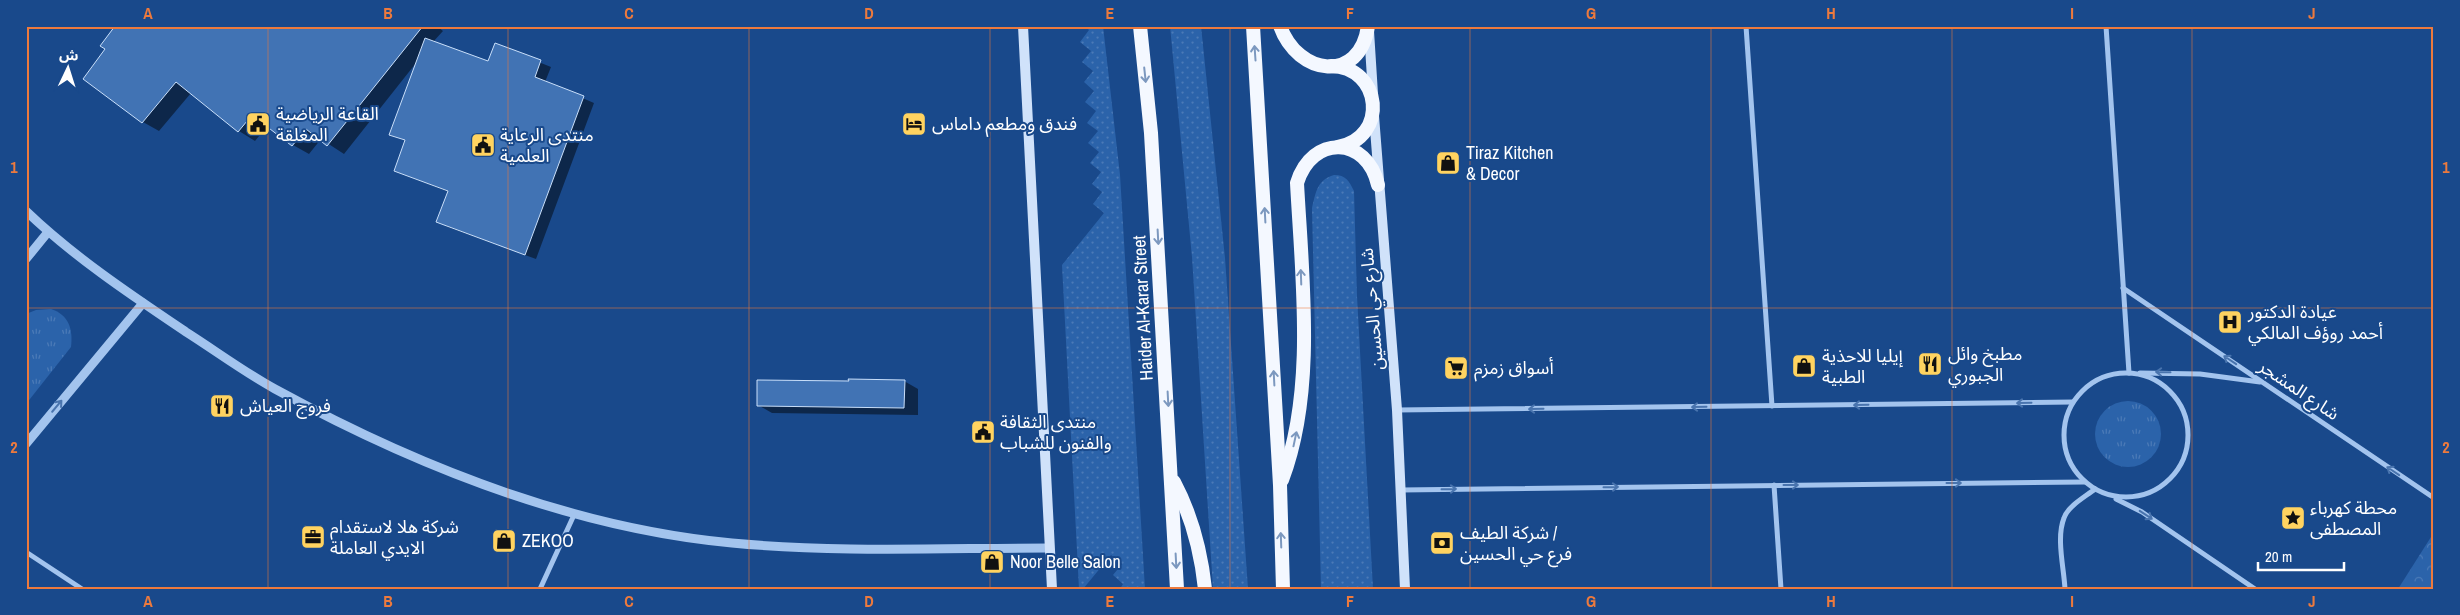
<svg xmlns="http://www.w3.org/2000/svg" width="2460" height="615" font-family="'Archivo Narrow','Noto Sans Arabic',sans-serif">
<defs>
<pattern id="grass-tufts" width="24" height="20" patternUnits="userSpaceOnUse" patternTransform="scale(1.25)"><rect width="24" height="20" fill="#2b63aa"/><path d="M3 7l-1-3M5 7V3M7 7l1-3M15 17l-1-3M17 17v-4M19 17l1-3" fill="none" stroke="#4b7ab7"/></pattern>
<pattern id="forest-crowns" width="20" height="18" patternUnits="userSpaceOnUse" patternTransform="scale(1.25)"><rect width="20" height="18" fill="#2b63aa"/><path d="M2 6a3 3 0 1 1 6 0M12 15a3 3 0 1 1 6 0" fill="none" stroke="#4b7ab7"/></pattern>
<pattern id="garden-dots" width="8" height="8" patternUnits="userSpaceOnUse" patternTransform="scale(1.25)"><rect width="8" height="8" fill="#2b63aa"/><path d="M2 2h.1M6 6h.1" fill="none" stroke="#4b7ab7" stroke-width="1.8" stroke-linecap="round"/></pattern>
</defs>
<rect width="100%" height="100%" fill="#19498b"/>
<g fill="url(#grass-tufts)">
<path d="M51,309c18,6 22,20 20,38l-45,57v-90l10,-4z"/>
<circle cx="2128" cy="434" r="33"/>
</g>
<polygon fill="url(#forest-crowns)" points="2431,537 2434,539 2434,589 2398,589"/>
<g fill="url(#garden-dots)">
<polygon points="1085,26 1103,26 1120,175 1145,589 1120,589 1123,584 1113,575 1122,564 1111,555 1083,589 1079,589 1062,265 1104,213 1093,204 1102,192 1092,184 1101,172 1090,163 1099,152 1088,143 1098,131 1087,123 1096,111 1085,102 1094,91 1084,82 1093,71 1082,62 1091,51 1080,42 1089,30"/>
<polygon points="1170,26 1201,26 1225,258 1248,589 1213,589 1192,257"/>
<path d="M1334,175c12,0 15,6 20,16l3,105 16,293h-52l-9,-381c4,-16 5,-28 22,-33z"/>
</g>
<g fill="#0007">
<polygon points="179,26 437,26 443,31 433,42 489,63 496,45 551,67 545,82 594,103 536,259 448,227 438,221 449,192 395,171 406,141 391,134 416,63 344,154 321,139 309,154 293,145 268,125 255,141 239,131 191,93 159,131 143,122"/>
<polygon points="758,381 904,381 918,389 918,415 772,413 758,405"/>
</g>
<g fill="#4173b4" stroke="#c9dffa">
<polygon points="115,26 423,26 327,146 306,129 292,146 252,115 238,132 176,82 142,123 83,79 105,49 100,46"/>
<polygon points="425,38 488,61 495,43 541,60 535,77 584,96 525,255 436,222 448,191 394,171 405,140 389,135"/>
<polygon points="848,379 905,380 904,408 757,406 757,380 849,381"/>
</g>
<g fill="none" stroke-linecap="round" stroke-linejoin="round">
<g stroke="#a3c4ee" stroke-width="5">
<polyline points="1746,26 1772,406"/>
<polyline points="2106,26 2129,373"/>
<polyline points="2123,288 2434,498"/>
<circle cx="2126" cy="435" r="62"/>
<polyline points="2140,373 2200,374 2260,382"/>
<polyline points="1397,410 2073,402"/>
<polyline points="1774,485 1781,589"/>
<polyline points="1401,490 2085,482"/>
<polyline points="2116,499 2142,512 2255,589"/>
<polyline points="26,552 82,589"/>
<polyline points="540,589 574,515"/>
<path d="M2065,589c-1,-21 -9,-51 -1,-71 4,-12 21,-21 31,-29"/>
</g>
<g stroke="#a3c4ee" stroke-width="9">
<path d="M26,211c48,46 105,84 160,121 30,19 58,40 89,57 141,77 296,139 457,154 105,10 212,5 317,5"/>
<polyline points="26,259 48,232"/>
<polyline points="26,444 143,303"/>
</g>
<g stroke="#d0e2fa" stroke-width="10">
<polyline points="1023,26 1052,589"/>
<polyline points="1369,31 1373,94"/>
<polyline points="1374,116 1397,410 1405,589"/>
</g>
<g stroke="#f4f8ff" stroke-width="14">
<polyline points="1140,26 1151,133 1177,589"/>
<polyline points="1253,26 1280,485 1283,589"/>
<path d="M1280,26c18,50 80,58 88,0"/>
<path d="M1331,66c51,1 58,72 7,81"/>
<path d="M1282,480c34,-89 20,-203 15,-297 15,-49 70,-47 81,2"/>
<path d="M1174,482c18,34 27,69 31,107"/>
</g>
</g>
<defs><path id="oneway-shaft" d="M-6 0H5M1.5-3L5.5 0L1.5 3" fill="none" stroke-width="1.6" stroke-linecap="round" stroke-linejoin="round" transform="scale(1.25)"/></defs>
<g stroke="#7c98bf">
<use href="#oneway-shaft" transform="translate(1255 53) rotate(-94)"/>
<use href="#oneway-shaft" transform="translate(1145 75) rotate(84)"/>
<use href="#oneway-shaft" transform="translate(1265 215) rotate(-93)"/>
<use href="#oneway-shaft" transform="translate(1158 237) rotate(87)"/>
<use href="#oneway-shaft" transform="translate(1301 277) rotate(-92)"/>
<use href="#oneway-shaft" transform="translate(1274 378) rotate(-93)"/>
<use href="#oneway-shaft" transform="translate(1168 399) rotate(87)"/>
<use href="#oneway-shaft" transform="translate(1295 439) rotate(-78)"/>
<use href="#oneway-shaft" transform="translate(1281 540) rotate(-92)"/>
<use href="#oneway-shaft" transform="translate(1176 561) rotate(87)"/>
</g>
<g stroke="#4974ae">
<use href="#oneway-shaft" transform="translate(2230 360) rotate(-146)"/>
<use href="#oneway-shaft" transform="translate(2163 372) rotate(-179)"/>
<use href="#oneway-shaft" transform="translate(2024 403) rotate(179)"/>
<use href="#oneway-shaft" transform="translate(1861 405) rotate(179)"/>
<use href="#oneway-shaft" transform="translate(57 406) rotate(-50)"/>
<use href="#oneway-shaft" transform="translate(1699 407) rotate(179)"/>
<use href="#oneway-shaft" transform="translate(1536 409) rotate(179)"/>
<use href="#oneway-shaft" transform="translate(2393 471) rotate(-146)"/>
<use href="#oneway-shaft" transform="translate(1954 483)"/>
<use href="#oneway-shaft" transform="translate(1791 485)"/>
<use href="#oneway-shaft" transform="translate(1611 487) rotate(-1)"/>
<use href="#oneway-shaft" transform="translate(1449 489) rotate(-1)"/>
<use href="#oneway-shaft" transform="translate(2146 515) rotate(33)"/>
</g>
<path fill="none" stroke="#ed7a3d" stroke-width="1" stroke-opacity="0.55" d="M268,26v563M508,26v563M749,26v563M990,26v563M1230,26v563M1470,26v563M1711,26v563M1952,26v563M2192,26v563M26,308h2408"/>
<defs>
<symbol id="civic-square" viewBox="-11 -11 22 22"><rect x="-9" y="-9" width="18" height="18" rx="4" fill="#ffd360" stroke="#19498b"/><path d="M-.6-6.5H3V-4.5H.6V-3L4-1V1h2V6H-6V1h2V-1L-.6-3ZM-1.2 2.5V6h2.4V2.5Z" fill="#111"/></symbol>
<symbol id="hotel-square" viewBox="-11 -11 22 22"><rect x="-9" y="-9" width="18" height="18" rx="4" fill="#ffd360" stroke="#19498b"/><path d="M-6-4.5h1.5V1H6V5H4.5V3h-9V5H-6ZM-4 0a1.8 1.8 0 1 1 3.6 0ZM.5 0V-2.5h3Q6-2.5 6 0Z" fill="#111"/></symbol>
<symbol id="shop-square" viewBox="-11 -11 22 22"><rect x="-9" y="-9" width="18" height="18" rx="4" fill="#ffd360" stroke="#19498b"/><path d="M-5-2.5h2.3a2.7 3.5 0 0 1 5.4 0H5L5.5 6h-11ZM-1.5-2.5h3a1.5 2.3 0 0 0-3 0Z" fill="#111"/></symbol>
<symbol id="hospital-square" viewBox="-11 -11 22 22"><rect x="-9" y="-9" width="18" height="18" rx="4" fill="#ffd360" stroke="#19498b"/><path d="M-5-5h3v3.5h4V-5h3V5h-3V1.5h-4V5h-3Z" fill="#111"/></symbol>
<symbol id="restaurant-square" viewBox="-11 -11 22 22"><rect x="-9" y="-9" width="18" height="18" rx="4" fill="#ffd360" stroke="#19498b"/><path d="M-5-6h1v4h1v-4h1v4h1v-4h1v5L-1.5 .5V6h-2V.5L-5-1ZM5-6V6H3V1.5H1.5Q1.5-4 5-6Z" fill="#111"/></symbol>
<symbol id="supermarket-square" viewBox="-11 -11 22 22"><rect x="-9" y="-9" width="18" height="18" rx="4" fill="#ffd360" stroke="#19498b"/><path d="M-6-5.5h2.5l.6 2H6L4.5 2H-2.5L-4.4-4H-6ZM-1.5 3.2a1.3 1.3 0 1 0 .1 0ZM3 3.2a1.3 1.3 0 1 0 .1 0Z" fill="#111"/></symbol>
<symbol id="sight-square" viewBox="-11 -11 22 22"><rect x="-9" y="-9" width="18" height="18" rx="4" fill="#ffd360" stroke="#19498b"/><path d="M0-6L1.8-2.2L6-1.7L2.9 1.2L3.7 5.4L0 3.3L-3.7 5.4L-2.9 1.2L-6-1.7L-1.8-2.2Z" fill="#111"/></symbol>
<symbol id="office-square" viewBox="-11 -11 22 22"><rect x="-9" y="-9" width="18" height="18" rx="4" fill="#ffd360" stroke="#19498b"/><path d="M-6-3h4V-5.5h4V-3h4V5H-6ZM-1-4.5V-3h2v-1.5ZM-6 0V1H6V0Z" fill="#111"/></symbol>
<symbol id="bank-square" viewBox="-11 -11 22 22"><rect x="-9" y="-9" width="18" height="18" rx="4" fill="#ffd360" stroke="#19498b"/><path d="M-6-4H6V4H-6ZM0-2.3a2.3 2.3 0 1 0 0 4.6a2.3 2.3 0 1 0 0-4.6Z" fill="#111"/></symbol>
</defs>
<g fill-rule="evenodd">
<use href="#civic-square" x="244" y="110" width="28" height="28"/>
<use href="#hotel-square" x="900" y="110" width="28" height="28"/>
<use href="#civic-square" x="469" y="131" width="28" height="28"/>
<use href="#shop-square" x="1434" y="149" width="28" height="28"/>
<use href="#hospital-square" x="2216" y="308" width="28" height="28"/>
<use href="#restaurant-square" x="1916" y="350" width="28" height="28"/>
<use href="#shop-square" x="1790" y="352" width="28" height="28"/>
<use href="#supermarket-square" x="1442" y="354" width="28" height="28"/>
<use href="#restaurant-square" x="208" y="392" width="28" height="28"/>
<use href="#civic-square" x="969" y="418" width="28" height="28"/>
<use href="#sight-square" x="2279" y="504" width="28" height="28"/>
<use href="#office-square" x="299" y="523" width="28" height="28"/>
<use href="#shop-square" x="490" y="527" width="28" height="28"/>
<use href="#bank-square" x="1428" y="529" width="28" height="28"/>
<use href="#shop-square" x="978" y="548" width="28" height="28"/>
</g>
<g text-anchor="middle" stroke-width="4" stroke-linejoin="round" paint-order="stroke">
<g font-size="18" fill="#fff" stroke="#19498b" text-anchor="start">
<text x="276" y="120">القاعة الرياضية<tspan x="276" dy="21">المغلقة</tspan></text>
<text x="932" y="130">فندق ومطعم داماس</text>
<text x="500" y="141">منتدى الرعاية<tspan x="500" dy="21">العلمية</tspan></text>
<text x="1466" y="159">Tiraz Kitchen<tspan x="1466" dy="21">&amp; Decor</tspan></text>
<text x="2248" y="318">عيادة الدكتور<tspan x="2248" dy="21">أحمد روؤف المالكي</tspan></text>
<text x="1948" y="360">مطبخ وائل<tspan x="1948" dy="21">الجبوري</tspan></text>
<text x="1822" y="362">إيليا للاحذية<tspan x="1822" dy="21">الطبية</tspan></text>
<text x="1474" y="374">أسواق زمزم</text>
<text x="240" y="412">فروج العياش</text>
<text x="1000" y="428">منتدى الثقافة<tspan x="1000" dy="21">والفنون للشباب</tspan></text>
<text x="2310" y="514">محطة كهرباء<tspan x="2310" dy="21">المصطفى</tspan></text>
<text x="330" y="533">شركة هلا لاستقدام<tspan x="330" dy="21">الايدي العاملة</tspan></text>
<text x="1460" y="539">شركة الطيف /<tspan x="1460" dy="21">فرع حي الحسين</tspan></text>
<text x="522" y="547">ZEKOO</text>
<text x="1010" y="568">Noor Belle Salon</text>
</g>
<g font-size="18" fill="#fff" stroke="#19498b">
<text transform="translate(1143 308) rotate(-93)" y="6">Haider Al-Karar Street</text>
<text transform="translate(1372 309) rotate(-95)" y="6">شارع حي الحسين</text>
<text transform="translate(2299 390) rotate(34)" y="6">شارع المشجر</text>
</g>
</g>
<rect width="2460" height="615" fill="none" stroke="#19498b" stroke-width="55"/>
<g transform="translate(68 68) rotate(4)" stroke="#19498b" stroke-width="4" paint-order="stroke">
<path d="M0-4L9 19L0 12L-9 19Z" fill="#ffffff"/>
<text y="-8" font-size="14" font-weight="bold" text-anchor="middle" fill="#ffffff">ش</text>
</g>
<path d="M2258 562v8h86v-8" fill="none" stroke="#ffffff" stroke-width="2.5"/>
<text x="2265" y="562" font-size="15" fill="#ffffff" stroke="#19498b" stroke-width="4" paint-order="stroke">20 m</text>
<rect x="28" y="28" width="2404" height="560" fill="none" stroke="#ed7a3d" stroke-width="2"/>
<g font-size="16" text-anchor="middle" font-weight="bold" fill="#ed7a3d">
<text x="148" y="19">A</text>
<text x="388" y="19">B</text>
<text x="629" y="19">C</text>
<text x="869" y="19">D</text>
<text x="1110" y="19">E</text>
<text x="1350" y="19">F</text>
<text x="1591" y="19">G</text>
<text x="1831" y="19">H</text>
<text x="2072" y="19">I</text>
<text x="2312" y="19">J</text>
<text x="14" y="173">1</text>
<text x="2446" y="173">1</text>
<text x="14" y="453">2</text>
<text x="2446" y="453">2</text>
<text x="148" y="607">A</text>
<text x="388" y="607">B</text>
<text x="629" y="607">C</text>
<text x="869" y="607">D</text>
<text x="1110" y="607">E</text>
<text x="1350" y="607">F</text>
<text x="1591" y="607">G</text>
<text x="1831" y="607">H</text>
<text x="2072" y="607">I</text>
<text x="2312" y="607">J</text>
</g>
</svg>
